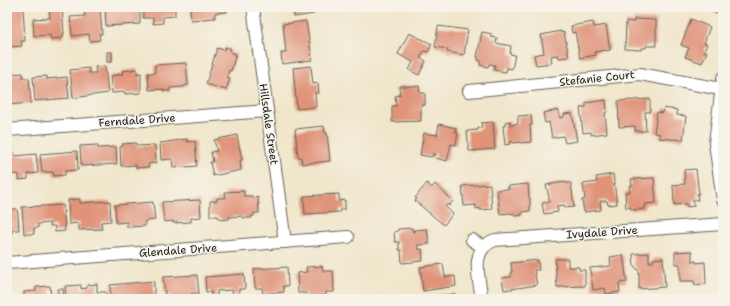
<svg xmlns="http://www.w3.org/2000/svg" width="730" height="306" font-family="'Shantell Sans',sans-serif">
<rect width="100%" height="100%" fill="#f7f3e8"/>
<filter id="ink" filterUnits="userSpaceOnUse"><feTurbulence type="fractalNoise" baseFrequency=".025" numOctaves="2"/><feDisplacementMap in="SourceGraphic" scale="8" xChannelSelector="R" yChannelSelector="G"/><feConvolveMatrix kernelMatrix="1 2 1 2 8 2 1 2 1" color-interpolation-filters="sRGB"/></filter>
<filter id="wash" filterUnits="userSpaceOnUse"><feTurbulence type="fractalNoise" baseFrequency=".012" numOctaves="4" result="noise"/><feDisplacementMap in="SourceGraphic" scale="16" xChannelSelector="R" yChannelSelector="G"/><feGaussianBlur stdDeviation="0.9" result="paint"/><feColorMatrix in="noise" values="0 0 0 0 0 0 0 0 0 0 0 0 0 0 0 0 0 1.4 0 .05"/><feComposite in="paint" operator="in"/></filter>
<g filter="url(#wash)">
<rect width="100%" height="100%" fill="#f0e6cb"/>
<g id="blocks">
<g fill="#e09379">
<polygon points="49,7 62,7 64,34 63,34 63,38 51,39 50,35 34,36 33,19 50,18"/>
<polygon points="84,7 100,7 102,34 99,34 100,40 90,41 89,34 72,36 70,17 85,16"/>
<polygon points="105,7 121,7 122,11 140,10 140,24 106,26"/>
<polygon points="143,7 175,7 175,16 163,17 163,23 153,24 153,18 143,18"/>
<polygon points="190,7 227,7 227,12 215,13 215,18 191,20"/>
<polygon points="293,7 313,7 314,14 294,17"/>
<polygon points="703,7 721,7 718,14"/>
<polygon points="23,8 25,41 21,41 22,46 11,47 11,42 7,42 7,22 9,21 8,9"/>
<polygon points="634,19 656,20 656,46 646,46 646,48 641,48 641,50 625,49 626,21 634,22"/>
<polygon points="691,19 710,27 704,43 707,44 704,51 707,52 702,63 685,57 689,48 681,45"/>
<polygon points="306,21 312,60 282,64 281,53 286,53 283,24"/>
<polygon points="593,22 594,27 606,25 610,50 606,51 605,50 595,52 596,55 580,58 575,32 572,33 571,26"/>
<polygon points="438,26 468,30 464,55 447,52 448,49 435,47"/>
<polygon points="561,31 561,33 564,32 569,57 559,58 558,55 551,56 552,63 536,65 534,55 544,53 541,35"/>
<polygon points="482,32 492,34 491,37 497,38 496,43 511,46 510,54 515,55 512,69 507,68 506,72 494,70 495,65 489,64 488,67 480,65 481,61 478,60 478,57 477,57"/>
<polygon points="409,33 432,44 428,52 424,51 420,58 426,61 419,75 409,70 413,62 398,54"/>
<polygon points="225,47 231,49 230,52 236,54 231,71 229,70 227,77 230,78 226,90 206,84 217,48 224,50"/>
<rect x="107" y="52" width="5" height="10"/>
<polygon points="186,63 188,85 184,86 184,87 170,88 170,91 163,91 163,89 149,90 148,73 155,73 155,65"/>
<polygon points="105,66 108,93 73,98 70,70 89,68 89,73 96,73 95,67"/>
<polygon points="311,66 313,84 318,83 319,93 315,93 316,107 297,109 293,68"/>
<polygon points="137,69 137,74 141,73 141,93 125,94 125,92 112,93 110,76 123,74 122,71"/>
<polygon points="23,73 23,78 29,78 31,103 7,105 7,80 12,79 12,74"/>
<polygon points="47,76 47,79 67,77 69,98 35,101 33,77"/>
<polygon points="399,86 419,86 420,93 425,93 425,105 421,105 421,121 392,122 392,106 396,106 395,96 400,95"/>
<polygon points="650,99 650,112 645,112 646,131 635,131 635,126 619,127 618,101"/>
<polygon points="606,100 607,112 605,113 607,133 591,135 591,132 583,133 580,108 586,107 586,103"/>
<polygon points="664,108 677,110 677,115 686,116 683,140 659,138 660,134 654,133 657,112 663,113"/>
<polygon points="558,110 560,118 564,117 564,114 572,113 577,141 565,143 563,136 552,138 549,122 545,123 543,113"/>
<polygon points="531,115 532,125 530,125 531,142 521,143 521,142 513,143 513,142 510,142 510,144 505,145 503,126 505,126 505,122 510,121 510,125 514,125 514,124 518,123 518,116"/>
<polygon points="493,122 495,149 469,151 467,131 478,130 478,128 482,128 481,123"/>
<polygon points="439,124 456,128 455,132 458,132 456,145 451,144 447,161 435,158 436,154 433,154 432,157 420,155 424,133 437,135"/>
<polygon points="324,126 325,133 327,133 330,161 302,164 301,157 298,157 295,129"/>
<polygon points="237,135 242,160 240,161 241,170 213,176 210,162 213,162 211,152 217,151 214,140"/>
<polygon points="187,139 187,142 195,141 197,166 173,168 172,159 161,160 160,143"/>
<polygon points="136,143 137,146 155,145 156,163 148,164 149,167 136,168 136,165 121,166 120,147 123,146 122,144"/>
<polygon points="97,145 98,148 116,147 117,164 81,166 80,146"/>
<polygon points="77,151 78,170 65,171 65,175 54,176 53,172 42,172 40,154"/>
<polygon points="14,152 15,156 36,154 38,173 28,174 28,179 19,180 19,174 7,175 7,153"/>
<polygon points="696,169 699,194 697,194 698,200 693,200 694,206 687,207 687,204 674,205 673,185 685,184 684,170"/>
<polygon points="613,174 617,204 608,205 607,201 600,201 601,210 584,212 582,200 585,199 583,184 597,182 596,177"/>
<polygon points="654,178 656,203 645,204 646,206 644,206 644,209 631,210 631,207 626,208 625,192 630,192 629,186 632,186 631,179"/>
<polygon points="565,182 566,183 571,183 574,207 565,208 564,205 557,206 558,212 544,214 542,203 550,202 546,185"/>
<polygon points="427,183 432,188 435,184 453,201 449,206 447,204 445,206 453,214 444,225 415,201 417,199 415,198"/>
<polygon points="490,184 492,209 480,210 480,208 476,209 476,205 464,206 462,186"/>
<polygon points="528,184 529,198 530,198 530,211 522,212 522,215 515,216 515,213 511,214 511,213 500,214 497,190 509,189 508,186"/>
<polygon points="244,191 244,196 252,196 253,198 258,197 259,213 254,213 254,216 251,216 252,218 243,218 243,216 229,217 229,219 221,220 221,218 218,218 218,216 210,216 210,201 217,201 217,198 226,198 225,192"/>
<polygon points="339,194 339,201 345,200 345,209 340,209 340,212 305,214 304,196"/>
<polygon points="80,199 80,203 110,201 111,221 101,222 102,229 79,230 79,223 69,224 68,200"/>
<polygon points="200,200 201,217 191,218 191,222 173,223 173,221 164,222 162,202"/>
<polygon points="153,202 155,220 145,221 145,226 127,227 127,222 116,223 115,205"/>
<polygon points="63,205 65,231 55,232 55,226 50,226 50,223 38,224 38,228 34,228 34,234 24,234 22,207"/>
<polygon points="8,209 17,209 18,215 19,230 12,230 12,233 10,233 9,231 7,231 7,214 9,214"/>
<polygon points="412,228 413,232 414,232 414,230 427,229 429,244 418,245 418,249 422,249 423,261 402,263 401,250 399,250 399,242 395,242 394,232 398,231 398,229"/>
<polygon points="692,251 692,261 696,261 696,263 705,262 706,284 695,285 694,281 680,281 680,264 675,264 675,252"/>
<polygon points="649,253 649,262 653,262 653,259 663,258 665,287 639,289 639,271 634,266 633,254"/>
<polygon points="623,255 627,282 619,283 620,292 606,294 605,288 593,290 590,268 611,266 610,257"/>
<polygon points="555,259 568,259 568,267 579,267 579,270 585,270 585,286 557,287"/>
<polygon points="538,260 539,270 534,270 537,285 504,290 502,278 511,277 511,272 512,272 511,263"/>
<polygon points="443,264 445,277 455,276 456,286 423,291 420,267"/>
<polygon points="322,266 323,271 333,271 334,292 326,292 326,295 307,296 306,293 298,293 297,273 307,272 306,267"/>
<polygon points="287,267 288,286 283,286 284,292 263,294 262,288 255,288 254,269"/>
<polygon points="244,274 245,289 239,289 239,295 233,295 232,290 217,291 217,296 211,297 211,292 206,292 205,277"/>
<polygon points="197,275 199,293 191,293 191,299 172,299 172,295 165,295 163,277"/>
<polygon points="154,281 154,299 111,299 110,285"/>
<polygon points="97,284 97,292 106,292 107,299 66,299 65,286 81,285 81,289 87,288 87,285"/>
<polygon points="50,286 51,297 58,296 58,289 63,289 64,299 24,299 24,292 36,291 36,287"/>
<polygon points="7,289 9,289 10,299 7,299"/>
<polygon points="455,294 455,299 433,299 433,296"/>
<polygon points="537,296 538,299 519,299 519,298"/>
</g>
</g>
</g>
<g filter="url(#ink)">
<use href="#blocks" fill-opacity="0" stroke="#666359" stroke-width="1"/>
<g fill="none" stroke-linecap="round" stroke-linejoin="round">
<defs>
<g id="minor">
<polyline points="253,7 285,242"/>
<polyline points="723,78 715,143 723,200"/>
<polyline points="469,91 640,74 721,89 723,91"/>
<polyline points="7,130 267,111"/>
<polyline points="472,240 483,247"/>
<polyline points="7,263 348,237"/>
<path d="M482,299c-3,-21 -13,-50 13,-59l228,-16"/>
</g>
</defs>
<use href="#minor" stroke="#666359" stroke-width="14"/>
<use href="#minor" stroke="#fff" stroke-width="12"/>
</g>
</g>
<g text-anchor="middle" stroke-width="3" stroke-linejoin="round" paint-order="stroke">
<g font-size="11" fill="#1c1c1c" stroke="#f7f3e8">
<text transform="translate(597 78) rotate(-6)" y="4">Stefanie Court</text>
<text transform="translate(137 120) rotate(-4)" y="4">Ferndale Drive</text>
<text transform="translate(269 124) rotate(82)" y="4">Hillsdale Street</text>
<text transform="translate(602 232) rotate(-4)" y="4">Ivydale Drive</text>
<text transform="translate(178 250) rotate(-4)" y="4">Glendale Drive</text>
</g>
</g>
<rect width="730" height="306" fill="none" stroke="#f7f3e8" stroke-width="24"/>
</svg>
